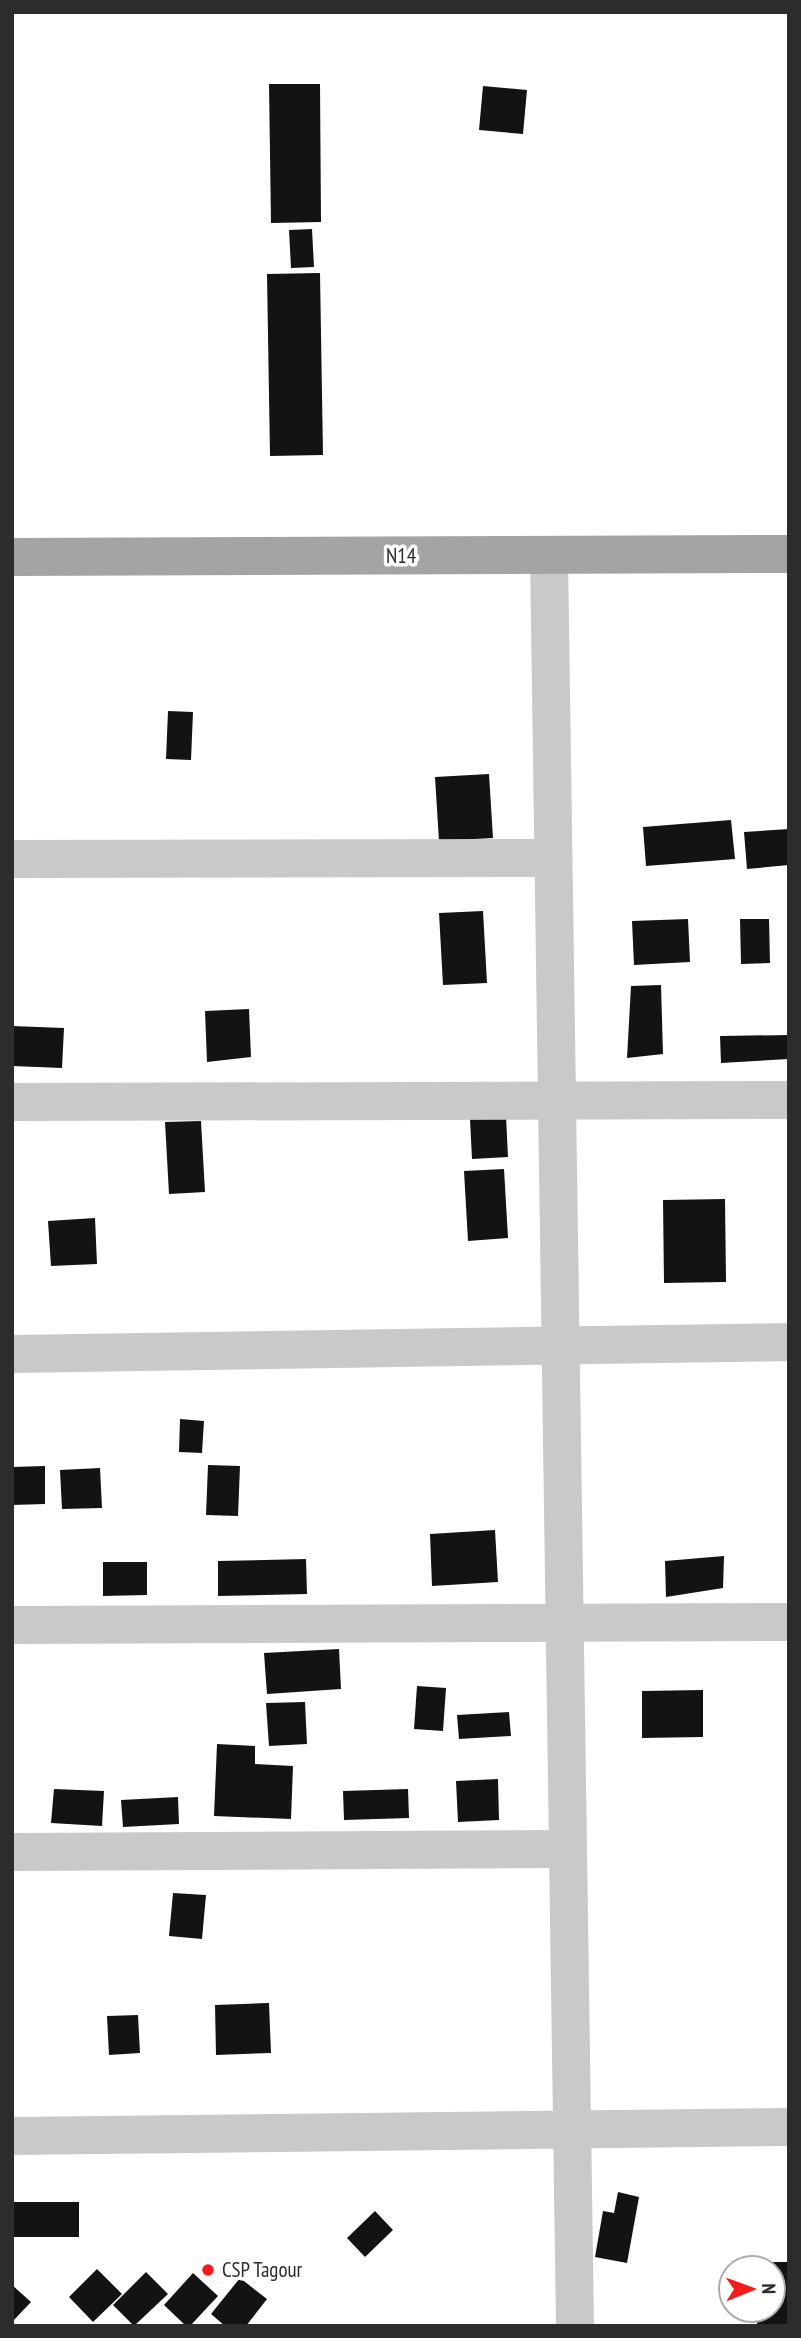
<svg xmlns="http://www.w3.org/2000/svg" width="801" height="2338" font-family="'PT Sans Narrow',sans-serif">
<rect width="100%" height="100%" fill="#fff"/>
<g fill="#131313">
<polygon points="269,84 320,84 321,222 271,223"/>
<polygon points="483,86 527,90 523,134 479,130"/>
<polygon points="312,229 314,267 291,268 289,230"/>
<polygon points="320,273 323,455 270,456 267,274"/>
<polygon points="168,711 193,712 191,760 166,759"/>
<polygon points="489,774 493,838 439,841 435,777"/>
<polygon points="731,820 735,859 646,866 643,827"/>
<polygon points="789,829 789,865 747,869 744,832"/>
<polygon points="483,911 487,983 443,985 439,913"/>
<polygon points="688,919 690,962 634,965 632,921"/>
<polygon points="740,919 769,919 770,963 741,964"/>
<polygon points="661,985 663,1054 627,1058 631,986"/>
<polygon points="249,1009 251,1057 207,1062 205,1011"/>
<polygon points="12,1026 64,1028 62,1068 12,1066"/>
<polygon points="789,1035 789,1059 721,1063 720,1036"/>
<polygon points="506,1116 508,1157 472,1159 470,1119"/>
<polygon points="201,1121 205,1192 169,1194 165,1122"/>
<polygon points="504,1169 508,1238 468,1241 464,1171"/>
<polygon points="725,1199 726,1282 664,1283 663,1200"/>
<polygon points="95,1218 97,1264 51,1266 48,1221"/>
<polygon points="180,1419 204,1421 202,1453 179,1452"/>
<polygon points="208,1465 240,1466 238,1516 206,1515"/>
<polygon points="45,1466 45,1504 12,1505 12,1467"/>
<polygon points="100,1468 102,1508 62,1509 60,1470"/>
<polygon points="495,1530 498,1582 432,1586 430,1534"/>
<polygon points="724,1556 723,1588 666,1597 665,1561"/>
<polygon points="306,1559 307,1594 218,1596 218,1561"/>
<polygon points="103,1562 147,1562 147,1595 103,1596"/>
<polygon points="339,1649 341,1689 267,1694 264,1653"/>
<polygon points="417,1686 446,1688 443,1731 414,1729"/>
<polygon points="703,1690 703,1737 642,1738 642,1691"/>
<polygon points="305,1702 307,1744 269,1746 266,1703"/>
<polygon points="509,1712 511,1736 459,1739 457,1715"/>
<polygon points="217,1744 255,1746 255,1764 293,1766 291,1819 214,1816"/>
<polygon points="498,1779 499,1820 458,1822 456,1781"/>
<polygon points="54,1789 104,1791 102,1826 51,1823"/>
<polygon points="408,1789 409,1818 344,1820 343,1791"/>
<polygon points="178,1797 179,1824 123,1827 121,1800"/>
<polygon points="173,1893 206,1895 202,1939 169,1936"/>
<polygon points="269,2003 271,2053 216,2055 215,2005"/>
<polygon points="138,2015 140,2053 109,2055 107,2016"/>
<polygon points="618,2192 639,2197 627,2263 595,2257 603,2211 614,2213"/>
<rect x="12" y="2202" width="67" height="35"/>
<polygon points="375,2211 393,2230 365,2257 347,2238"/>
<polygon points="758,2262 789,2262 789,2326 757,2326 757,2310 773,2310 773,2268 758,2268"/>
<polygon points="97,2269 122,2294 93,2322 69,2297"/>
<polygon points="146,2272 168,2294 134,2326 113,2305"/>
<polygon points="193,2273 218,2296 190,2326 186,2326 164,2305"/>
<polygon points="240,2278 267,2299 246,2326 225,2326 211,2314"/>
<polygon points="12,2285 31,2302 12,2322"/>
</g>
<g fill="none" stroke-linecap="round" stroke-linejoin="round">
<g stroke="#c9c9c9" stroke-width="38">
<polyline points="549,555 575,2326"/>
<polyline points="12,859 553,858"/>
<polyline points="12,1102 789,1100"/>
<polyline points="12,1354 789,1342"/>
<polyline points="12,1625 789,1622"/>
<polyline points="12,1852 567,1849"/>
<polyline points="12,2136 789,2127"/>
</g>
<polyline stroke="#a4a4a4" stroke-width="38" points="12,557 789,554"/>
</g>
<circle fill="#f61a1a" stroke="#fff" stroke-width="2.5" cx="208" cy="2270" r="7"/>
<g text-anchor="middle" stroke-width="7" stroke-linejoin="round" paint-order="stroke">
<g font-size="21" fill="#2c2c2c" stroke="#fff">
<text x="401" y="563">N14</text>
</g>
<g font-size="21" fill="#2c2c2c" stroke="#fff" text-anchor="start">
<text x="222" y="2277">CSP Tagour</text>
</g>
</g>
<rect width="801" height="2338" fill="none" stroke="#2c2c2c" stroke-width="28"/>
<g transform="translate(752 2289) rotate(89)"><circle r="33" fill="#ffffff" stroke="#ababab" stroke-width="2"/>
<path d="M0-5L12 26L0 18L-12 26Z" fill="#f61a1a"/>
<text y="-10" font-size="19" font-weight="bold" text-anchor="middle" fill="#2c2c2c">N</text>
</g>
</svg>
